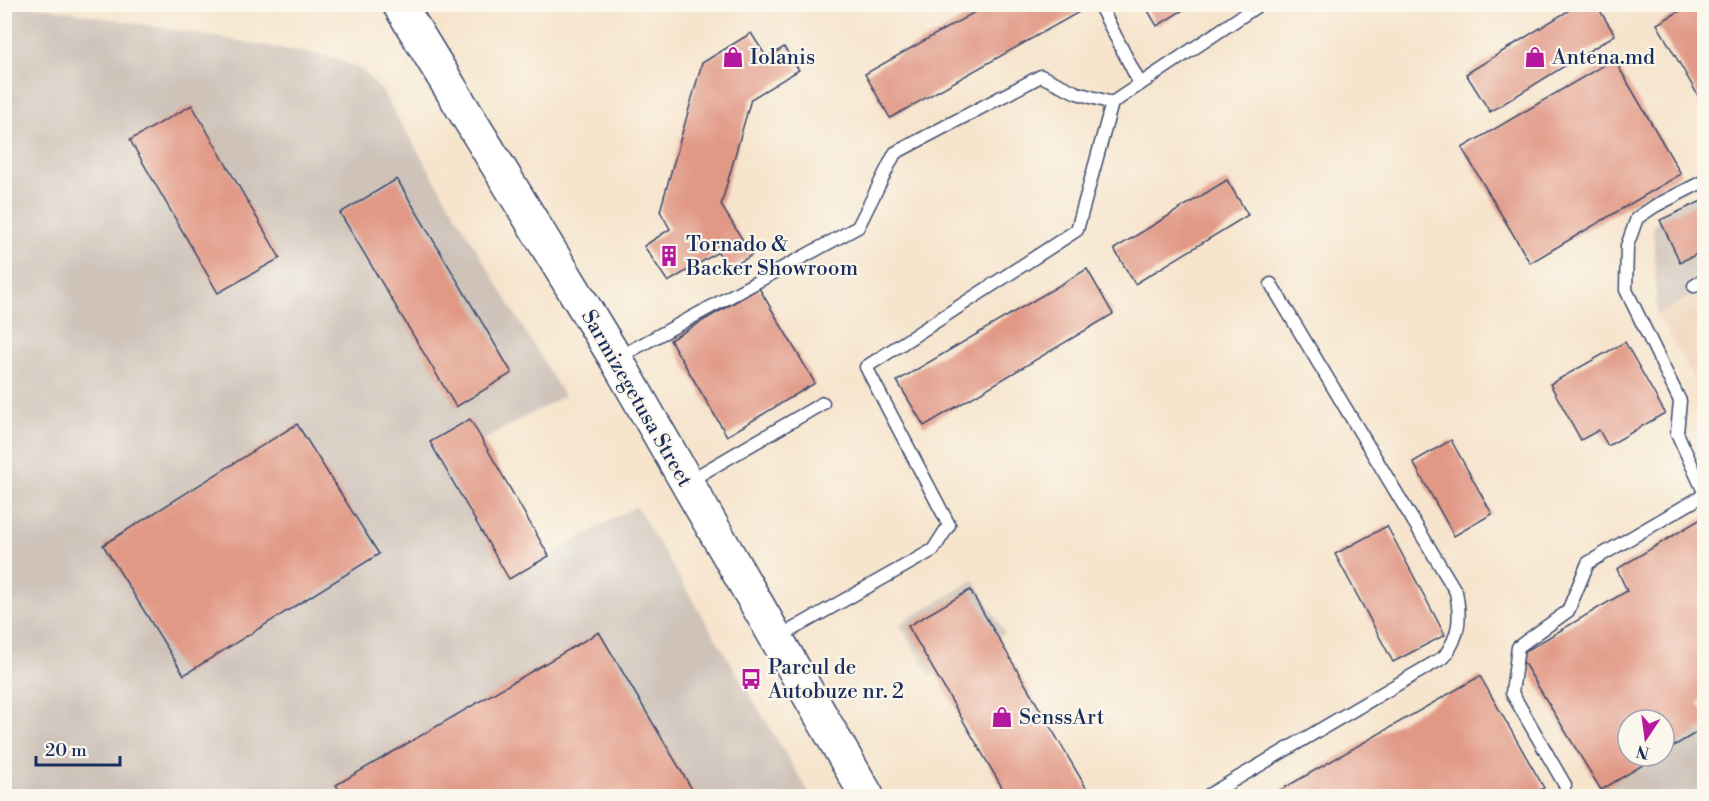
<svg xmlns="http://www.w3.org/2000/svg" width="1709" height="801" font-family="'Libre Bodoni',serif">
<rect width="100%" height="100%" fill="#fbf7ec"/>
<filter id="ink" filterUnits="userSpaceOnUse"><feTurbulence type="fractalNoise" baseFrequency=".0167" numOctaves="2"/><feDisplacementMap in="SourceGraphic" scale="12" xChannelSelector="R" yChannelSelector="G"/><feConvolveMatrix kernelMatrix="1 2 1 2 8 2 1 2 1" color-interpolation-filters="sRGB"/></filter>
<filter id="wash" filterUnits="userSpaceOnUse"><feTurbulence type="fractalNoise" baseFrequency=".008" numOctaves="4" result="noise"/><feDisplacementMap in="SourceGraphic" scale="24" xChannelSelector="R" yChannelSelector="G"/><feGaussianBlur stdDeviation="1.35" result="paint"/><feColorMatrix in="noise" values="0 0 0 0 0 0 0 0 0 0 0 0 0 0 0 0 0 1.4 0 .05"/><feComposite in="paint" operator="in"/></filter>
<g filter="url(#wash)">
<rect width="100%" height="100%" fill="#f6e4cc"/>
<polygon fill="#f0d6bc" points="1704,290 1704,397 1657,314"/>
<g fill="#cec2b9">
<polygon points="5,5 48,8 337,58 363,71 382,91 564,396 483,440 549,555 636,506 811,796 5,796"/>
<polygon points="1704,192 1704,290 1657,314 1653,229 1661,213"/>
<polygon points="974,580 1005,633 931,676 900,624"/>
<polygon points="1704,728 1704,796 1590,796 1658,756 1664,756 1664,752"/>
</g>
<g id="blocks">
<g fill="#e19986">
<polygon points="989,4 1078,4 1081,11 890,118 865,74"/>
<polygon points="1144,4 1193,4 1157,26"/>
<polygon points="1579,4 1596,4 1615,35 1490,112 1466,74"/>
<polygon points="1692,4 1704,4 1704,106 1657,24"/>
<polygon points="751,33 767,58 784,47 799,70 751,99 721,205 752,255 729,269 718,252 668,282 644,246 670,229 660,211 702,63"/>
<polygon points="1614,59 1681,174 1530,263 1462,148"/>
<polygon points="192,105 280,258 218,293 130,140"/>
<polygon points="397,179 512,373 456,407 340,213"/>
<polygon points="1227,180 1248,215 1135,284 1114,249"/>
<polygon points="1704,200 1704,251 1680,262 1660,220"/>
<polygon points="1087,269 1113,314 924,426 897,381"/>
<polygon points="759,288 815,383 727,436 670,340"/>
<polygon points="1625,342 1665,413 1608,446 1599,430 1581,440 1550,384"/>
<polygon points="470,419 549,556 509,579 430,442"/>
<polygon points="297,424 379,554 184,675 103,545"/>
<polygon points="1451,440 1492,514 1454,536 1413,462"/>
<polygon points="1704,517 1704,698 1698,702 1704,712 1704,728 1664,752 1664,720 1628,720 1628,756 1658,756 1601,790 1519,655 1627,591 1617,569"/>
<polygon points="1387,526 1445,635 1393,662 1335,554"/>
<polygon points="970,590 1091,796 1007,796 908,626"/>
<polygon points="599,632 696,796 343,796 336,785"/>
<polygon points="1480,676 1544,788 1529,796 1270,796"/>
</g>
</g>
</g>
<g filter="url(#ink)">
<use href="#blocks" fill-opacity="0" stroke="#3c4a6e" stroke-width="1.5"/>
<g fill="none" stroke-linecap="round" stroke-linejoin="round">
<defs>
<g id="lane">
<polyline points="1099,4 1140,84"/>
<polyline points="1704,181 1655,206 1637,218 1627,246 1626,290 1680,401 1677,433 1704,492"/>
<polyline points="1694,286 1704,280"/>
<polyline points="617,358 858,227 895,153 1041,76 1077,93 1112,103 1260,4"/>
<polyline points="687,482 823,403"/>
<polyline points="777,638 933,550 949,525 866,367 1077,230 1112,103"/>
<polyline points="1565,785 1512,693 1518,647 1568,611 1588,563 1704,495"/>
<path d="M1207,796l237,-139c16,-22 17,-39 12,-65l-185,-308"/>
</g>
<polyline id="secondary" points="399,4 616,359 867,796"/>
</defs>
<use href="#lane" stroke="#3c4a6e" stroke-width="15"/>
<use href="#secondary" stroke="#3c4a6e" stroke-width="36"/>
<use href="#lane" stroke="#fff" stroke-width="12"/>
<use href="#secondary" stroke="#fff" stroke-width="33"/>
</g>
</g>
<defs>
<symbol id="shop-bare" viewBox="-9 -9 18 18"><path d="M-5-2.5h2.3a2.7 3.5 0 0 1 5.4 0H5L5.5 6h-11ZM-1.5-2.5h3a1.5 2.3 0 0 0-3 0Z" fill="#b5179e" stroke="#fbf7ec" stroke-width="2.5" paint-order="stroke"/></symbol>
<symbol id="building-bare" viewBox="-9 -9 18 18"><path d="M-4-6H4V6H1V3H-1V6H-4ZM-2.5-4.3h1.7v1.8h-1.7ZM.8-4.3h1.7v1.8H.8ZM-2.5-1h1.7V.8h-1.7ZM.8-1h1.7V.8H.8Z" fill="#b5179e" stroke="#fbf7ec" stroke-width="2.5" paint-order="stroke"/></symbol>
<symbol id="bus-bare" viewBox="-9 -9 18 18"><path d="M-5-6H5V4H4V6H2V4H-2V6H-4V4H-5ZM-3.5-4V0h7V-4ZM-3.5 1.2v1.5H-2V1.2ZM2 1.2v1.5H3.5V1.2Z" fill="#b5179e" stroke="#fbf7ec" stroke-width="2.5" paint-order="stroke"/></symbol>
</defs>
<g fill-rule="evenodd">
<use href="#shop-bare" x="718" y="42" width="30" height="30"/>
<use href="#shop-bare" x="1520" y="42" width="30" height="30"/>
<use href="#building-bare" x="654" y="241" width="30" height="30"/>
<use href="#bus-bare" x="736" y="664" width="30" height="30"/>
<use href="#shop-bare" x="987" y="702" width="30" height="30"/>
</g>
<g text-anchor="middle" stroke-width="4.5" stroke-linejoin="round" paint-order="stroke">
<g font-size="21" fill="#1b2f5e" stroke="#fbf7ec" text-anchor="start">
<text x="750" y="64">Iolanis</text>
<text x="1552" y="64">Antena.md</text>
<text x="686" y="251">Tornado &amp;<tspan x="686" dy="24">Backer Showroom</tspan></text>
<text x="768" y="674">Parcul de<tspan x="768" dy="24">Autobuze nr. 2</tspan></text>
<text x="1019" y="724">SenssArt</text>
</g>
<g font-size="21" fill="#1b2f5e" stroke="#fbf7ec">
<text transform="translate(637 398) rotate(60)" y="7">Sarmizegetusa Street</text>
</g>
</g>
<rect width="1709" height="801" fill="none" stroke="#fbf7ec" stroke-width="24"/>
<g transform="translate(1646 738) rotate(193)"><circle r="28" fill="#fbf7ec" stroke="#a1a7b3" stroke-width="1.5"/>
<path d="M0-4.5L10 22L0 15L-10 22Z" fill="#b5179e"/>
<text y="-9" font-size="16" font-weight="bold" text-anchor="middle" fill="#1b2f5e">N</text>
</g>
<path d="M36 756v9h84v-9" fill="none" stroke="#1b2f5e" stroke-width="3"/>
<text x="45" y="756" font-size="18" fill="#1b2f5e" stroke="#fbf7ec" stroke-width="4.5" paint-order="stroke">20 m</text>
</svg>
